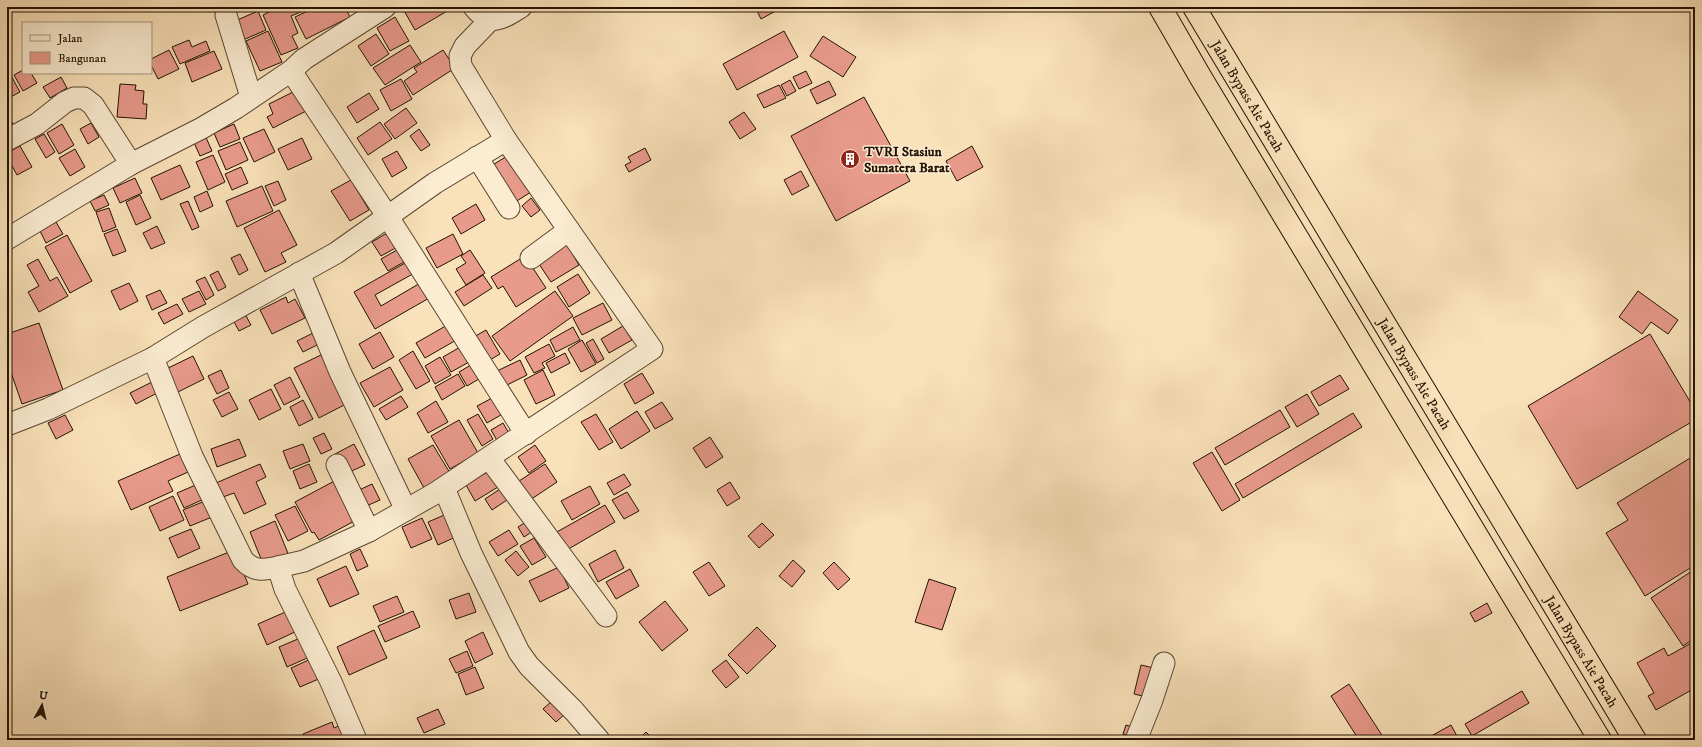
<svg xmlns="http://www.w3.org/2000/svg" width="1702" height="747" font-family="'IM FELL DW Pica',serif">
<rect width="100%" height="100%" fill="#f9e1b9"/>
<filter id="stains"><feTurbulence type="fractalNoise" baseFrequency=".005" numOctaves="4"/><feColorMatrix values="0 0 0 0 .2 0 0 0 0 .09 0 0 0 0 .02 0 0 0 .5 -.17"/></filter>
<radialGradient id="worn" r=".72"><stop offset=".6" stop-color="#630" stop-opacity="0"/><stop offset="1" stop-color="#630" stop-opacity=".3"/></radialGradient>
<g fill="#e89a8b" stroke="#231202">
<polygon points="279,7 302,7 303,11 291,16 298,33 292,36 298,48 281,55 263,15"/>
<polygon points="316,7 345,7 350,17 306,39 295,17"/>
<polygon points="402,7 454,7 415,30"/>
<polygon points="755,7 783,7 761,19"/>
<polygon points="258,11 266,30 243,40 235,21"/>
<polygon points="395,17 409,41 390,51 377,28"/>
<polygon points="268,31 282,62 260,71 246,41"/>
<polygon points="784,31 798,57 737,90 723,64"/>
<polygon points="376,34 389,54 371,66 358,46"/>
<polygon points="823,36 856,57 843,77 810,56"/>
<polygon points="189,40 192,47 206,41 210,51 180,64 172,47"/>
<polygon points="410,45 421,62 385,85 373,68"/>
<polygon points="169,50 179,69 158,79 151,65 151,59"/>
<polygon points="443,50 455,68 413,95 404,81 417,72 414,68"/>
<polygon points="214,51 222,69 192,82 185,63"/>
<polygon points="23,70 23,73 31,73 37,83 23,91 14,75"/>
<polygon points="806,71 812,83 799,89 793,77"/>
<polygon points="9,72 20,92 7,99 7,73"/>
<polygon points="61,77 67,88 50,98 43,87"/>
<polygon points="401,79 412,99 391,111 380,90"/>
<polygon points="790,80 796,91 787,96 781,85"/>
<polygon points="829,81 836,95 817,104 810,90"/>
<polygon points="120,84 136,85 135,90 144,91 143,104 147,104 146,119 117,117"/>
<polygon points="779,85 786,98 764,108 757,95"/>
<polygon points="297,90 308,110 273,128 267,117 273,114 269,104"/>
<polygon points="369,93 379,109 357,123 347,107"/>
<polygon points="864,97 910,181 836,221 791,136"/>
<polygon points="406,108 417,123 395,139 384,124"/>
<polygon points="744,112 756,129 740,139 729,122"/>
<polygon points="7,113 13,124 7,127"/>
<polygon points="380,122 392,139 368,155 357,138"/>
<polygon points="91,123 99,137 88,144 80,129"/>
<polygon points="62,124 74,145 59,154 47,133"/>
<polygon points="234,124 240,139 220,147 214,133"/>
<polygon points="264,129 275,152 254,162 243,138"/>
<polygon points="419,129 430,145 421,151 410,136"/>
<polygon points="204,133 212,151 200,156 192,138"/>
<polygon points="44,134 55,152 46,158 35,139"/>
<polygon points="302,138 312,159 288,170 278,149"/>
<polygon points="240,142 248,160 226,170 218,151"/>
<polygon points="20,146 32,167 17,175 7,157 7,153"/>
<polygon points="972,146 983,167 957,181 946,161"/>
<polygon points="645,148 651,160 629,172 625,165 631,162 628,157"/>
<polygon points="75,149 85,167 70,176 59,158"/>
<polygon points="397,151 407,168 392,177 382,159"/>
<polygon points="213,155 225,182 208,190 196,162"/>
<polygon points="507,156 531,192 512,204 488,168"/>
<polygon points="180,165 190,187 161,200 151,178"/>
<polygon points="241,167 248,183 232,190 225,174"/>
<polygon points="801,171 809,186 792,195 784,180"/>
<polygon points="135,178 142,193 120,203 113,188"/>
<polygon points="351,180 369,210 350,221 331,191"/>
<polygon points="278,181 286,200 274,206 265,186"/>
<polygon points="262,186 273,211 237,227 226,201"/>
<polygon points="207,191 213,206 200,212 194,197"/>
<polygon points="104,195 109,205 95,211 90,201"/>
<polygon points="140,195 151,218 136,225 126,202"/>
<polygon points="531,198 540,210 531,217 522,206"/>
<polygon points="188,201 199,227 192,230 180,204"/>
<polygon points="476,204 485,220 461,234 452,218"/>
<polygon points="109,208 116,227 103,232 96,212"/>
<polygon points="279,210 297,245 281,253 286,262 265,272 244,228"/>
<polygon points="56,222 63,234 46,243 40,231"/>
<polygon points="157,226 165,243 151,249 143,233"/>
<polygon points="117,229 126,251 113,256 104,234"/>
<polygon points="392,230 401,245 381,256 372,242"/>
<polygon points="453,234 463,254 437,268 426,248"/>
<polygon points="67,235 92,281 70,293 45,247"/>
<polygon points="566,243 579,265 551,282 537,261"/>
<polygon points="404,246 411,258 388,271 381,259"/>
<polygon points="470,250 485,273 466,285 456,269 466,263 461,256"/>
<polygon points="240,254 248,270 239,275 231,258"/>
<polygon points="525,256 546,288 516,307 503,286 498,289 491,277"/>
<polygon points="38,259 50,281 57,277 68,296 39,312 28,292 39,286 27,265"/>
<polygon points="412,259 418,271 375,295 381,306 422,282 431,297 375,329 354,292"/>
<polygon points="218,271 226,287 218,291 210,275"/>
<polygon points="578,274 590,293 569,307 557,287"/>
<polygon points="483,275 492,288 464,306 455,292"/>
<polygon points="205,277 214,295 206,300 196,281"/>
<polygon points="129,283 138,301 120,310 111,291"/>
<polygon points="160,290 167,303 152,310 146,296"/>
<polygon points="199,291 206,304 189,312 182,299"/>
<polygon points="555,291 573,316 510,361 492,336"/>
<polygon points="1638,291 1678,320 1668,334 1651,322 1642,334 1619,317"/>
<polygon points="286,297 288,303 295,299 305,318 272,334 260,310"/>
<polygon points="603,303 612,320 582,335 573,318"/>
<polygon points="177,304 183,314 164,324 158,313"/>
<polygon points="245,314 251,325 239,331 233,320"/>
<polygon points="39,323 63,390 22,404 7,361 7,334"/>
<polygon points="449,324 458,339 425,358 416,343"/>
<polygon points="623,326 632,340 609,353 601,339"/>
<polygon points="573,327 580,340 556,352 550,340"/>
<polygon points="486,330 500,354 488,361 474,337"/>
<polygon points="317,331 323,342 303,352 297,341"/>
<polygon points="380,332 394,357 373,369 359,344"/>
<polygon points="1650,334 1695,410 1695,420 1577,489 1528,406"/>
<polygon points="593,339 604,359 597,363 586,343"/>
<polygon points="582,340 596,364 581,372 568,349"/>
<polygon points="549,344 555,356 542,363 545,368 534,373 525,357"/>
<polygon points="462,346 471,361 451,372 443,357"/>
<polygon points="413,351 430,381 416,389 399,360"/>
<polygon points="565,353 570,363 551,373 546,363"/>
<polygon points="323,354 348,403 319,418 294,368"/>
<polygon points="193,356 204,379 178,392 166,369"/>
<polygon points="440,357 451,375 435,384 425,366"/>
<polygon points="520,360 527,375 505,386 497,371"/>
<polygon points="476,362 484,376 467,386 459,372"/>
<polygon points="390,367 403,390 374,407 360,383"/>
<polygon points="221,370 229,388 217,394 208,376"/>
<polygon points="543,370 555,395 536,404 524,380"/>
<polygon points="642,373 654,393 635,404 624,384"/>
<polygon points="458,374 465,386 442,400 435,387"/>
<polygon points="1340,375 1349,389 1319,406 1311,392"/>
<polygon points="290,377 300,397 284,405 274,385"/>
<polygon points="154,381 159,392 136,404 130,393"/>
<polygon points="271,389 281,409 259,420 249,400"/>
<polygon points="229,392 238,409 222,417 213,400"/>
<polygon points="1307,394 1319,414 1297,427 1285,407"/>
<polygon points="401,396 408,407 386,420 379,409"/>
<polygon points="496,396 506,412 487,423 477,406"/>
<polygon points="303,400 313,419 299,426 290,407"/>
<polygon points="436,401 448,422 428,433 417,413"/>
<polygon points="662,402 673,419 655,429 645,412"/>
<polygon points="1280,410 1290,427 1225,465 1215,448"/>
<polygon points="637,411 650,431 621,449 609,429"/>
<polygon points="1353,413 1362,427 1243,498 1235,484"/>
<polygon points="478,414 493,439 482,446 467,420"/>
<polygon points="596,414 613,442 599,450 581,422"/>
<polygon points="65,415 73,430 56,439 48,423"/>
<polygon points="459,420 478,453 450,469 431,436"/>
<polygon points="503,423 510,435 498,442 491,430"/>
<polygon points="324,433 332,449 321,454 313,438"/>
<polygon points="710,437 723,457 706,468 693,448"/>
<polygon points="239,439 246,456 217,467 211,449"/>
<polygon points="303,444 310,461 290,469 283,451"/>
<polygon points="354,444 365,465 345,474 335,454"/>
<polygon points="433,445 450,473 424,488 408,459"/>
<polygon points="535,445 546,461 529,473 518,457"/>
<polygon points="1212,452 1240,500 1222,511 1193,463"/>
<polygon points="180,454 188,472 168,481 173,491 131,510 118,481"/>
<polygon points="1695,455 1695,565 1645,596 1606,533 1628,520 1617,503"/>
<polygon points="260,464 266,477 256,482 266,504 244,514 234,493 223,497 216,483"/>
<polygon points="309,464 317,482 300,489 293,471"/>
<polygon points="545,464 557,482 530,500 516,483"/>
<polygon points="489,471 498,487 475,501 466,485"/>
<polygon points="624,474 631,485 614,495 607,483"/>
<polygon points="340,478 362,517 319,540 314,532 312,533 295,502"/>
<polygon points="730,482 740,498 727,506 717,490"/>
<polygon points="198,484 204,499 184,508 177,493"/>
<polygon points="372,484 380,500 364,507 357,491"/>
<polygon points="590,486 600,504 572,520 561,501"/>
<polygon points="503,487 510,498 492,510 485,499"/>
<polygon points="627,492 639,511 624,519 612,500"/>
<polygon points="173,496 184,520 160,531 149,507"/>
<polygon points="205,501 212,517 190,526 183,510"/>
<polygon points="605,505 615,522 565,551 555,533"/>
<polygon points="295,506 308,531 288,541 275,515"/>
<polygon points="449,513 460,535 438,545 428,522"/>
<polygon points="422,518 432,539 411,548 402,527"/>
<polygon points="275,521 289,556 264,566 250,532"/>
<polygon points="526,522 533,531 524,537 518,527"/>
<polygon points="762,523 774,535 759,548 748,536"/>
<polygon points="191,529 200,548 178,558 169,538"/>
<polygon points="509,530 518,544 498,556 489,542"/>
<polygon points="534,538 546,557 532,565 520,546"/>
<polygon points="360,549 368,566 357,571 350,554"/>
<polygon points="234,550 248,584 180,611 167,577"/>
<polygon points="615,550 624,568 598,582 589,564"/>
<polygon points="516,551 529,567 518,576 505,560"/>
<polygon points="793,560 805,571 792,587 779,576"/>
<polygon points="709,562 725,586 709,596 693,572"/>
<polygon points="834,562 850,579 838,590 823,573"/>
<polygon points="346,566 359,594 330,607 317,579"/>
<polygon points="559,567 569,588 540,602 529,581"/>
<polygon points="630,569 639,586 616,599 606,582"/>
<polygon points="1695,569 1695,638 1683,646 1651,598"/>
<polygon points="929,579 956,588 942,630 915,622"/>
<polygon points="469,593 476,612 456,619 449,600"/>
<polygon points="397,596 404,612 380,622 373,606"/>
<polygon points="665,601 688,630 662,651 639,622"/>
<polygon points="1487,603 1492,613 1475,622 1470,613"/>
<polygon points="290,610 299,630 267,645 258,624"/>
<polygon points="413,611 420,627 385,642 378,626"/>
<polygon points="757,627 776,646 747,674 728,655"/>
<polygon points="374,630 387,658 349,675 337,647"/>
<polygon points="483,632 493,654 475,663 465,641"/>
<polygon points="305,636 314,655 287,667 279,647"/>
<polygon points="1695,641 1695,688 1656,710 1648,696 1654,693 1637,663 1664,648 1668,656"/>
<polygon points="467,651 473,666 456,673 449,659"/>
<polygon points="313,658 321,678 300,687 291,668"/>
<polygon points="726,660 739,677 726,688 712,671"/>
<polygon points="1141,665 1158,669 1151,698 1134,694"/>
<polygon points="475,667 484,688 466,695 458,674"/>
<polygon points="1349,684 1385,740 1359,740 1331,696"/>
<polygon points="1522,691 1529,703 1472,736 1465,724"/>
<polygon points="552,701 565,714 556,722 543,709"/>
<polygon points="438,709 445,724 424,733 417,718"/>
<polygon points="332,722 334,728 343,724 347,733 337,738 338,740 306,740 303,734"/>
<polygon points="1126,725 1133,727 1130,736 1123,734"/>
<polygon points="1451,725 1458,738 1454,740 1424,740"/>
<polygon points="646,732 654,740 638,740"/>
</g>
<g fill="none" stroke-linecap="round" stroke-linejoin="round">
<defs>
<g id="minor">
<path d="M474,7c17,21 29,11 47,0"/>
<polyline points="226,15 251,97"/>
<polyline points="291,71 388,217 526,434"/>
<polyline points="7,140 37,124 65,102 74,98 84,98 93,105 131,164"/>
<polyline points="477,157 509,208"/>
<polyline points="7,239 131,164 202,128 236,108 291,71 304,59 385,7"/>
<polyline points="531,258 569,230"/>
<polyline points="299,273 340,372 406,510"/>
<path d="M153,358l39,98 51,104c11,12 21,10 35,7"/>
<polyline points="7,425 48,409 153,358 203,327 336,253 435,183 506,140"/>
<polyline points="489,458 606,616"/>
<polyline points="337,465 369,531"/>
<polyline points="444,488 471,553 519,652 529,666 574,711 599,740"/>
<polyline points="356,740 331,682 285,589 278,567 304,561 369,531 434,494 652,349 506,140 461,66 460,56 465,46 490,20"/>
<polyline points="1136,740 1152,700 1164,663"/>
</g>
<g id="highway">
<polyline points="1160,7 1201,78 1600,740"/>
<path id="s1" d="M1194,7l441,733"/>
</g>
</defs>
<use href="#minor" stroke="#584630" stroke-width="23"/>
<use href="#highway" stroke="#231202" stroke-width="24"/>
<use href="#minor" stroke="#fbecd2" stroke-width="21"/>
<use href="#highway" stroke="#f9e1b9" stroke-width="22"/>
</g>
<defs>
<symbol id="building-disc" viewBox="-11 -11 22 22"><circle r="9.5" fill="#8f2418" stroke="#fbecd2"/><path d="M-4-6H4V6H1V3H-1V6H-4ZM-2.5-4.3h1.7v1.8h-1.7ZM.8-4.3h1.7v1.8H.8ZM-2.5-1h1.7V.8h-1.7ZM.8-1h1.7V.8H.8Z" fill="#fff"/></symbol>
</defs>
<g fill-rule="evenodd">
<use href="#building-disc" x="839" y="148" width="22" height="22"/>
</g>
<g text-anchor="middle" stroke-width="3" stroke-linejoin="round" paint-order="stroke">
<g font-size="14" fill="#231202" stroke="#fbecd2">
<text dy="5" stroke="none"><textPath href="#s1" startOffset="104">Jalan Bypass Aie Pacah</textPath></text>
<text dy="5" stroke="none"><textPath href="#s1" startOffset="428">Jalan Bypass Aie Pacah</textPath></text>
<text dy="5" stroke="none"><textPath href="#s1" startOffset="752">Jalan Bypass Aie Pacah</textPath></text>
</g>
<g font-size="14" font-weight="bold" fill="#231202" stroke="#fbecd2" text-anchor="start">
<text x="864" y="156">TVRI Stasiun<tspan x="864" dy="16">Sumatera Barat</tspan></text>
</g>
</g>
<rect width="1702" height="747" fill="none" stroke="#f9e1b9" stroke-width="24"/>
<rect x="8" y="8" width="1686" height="731" fill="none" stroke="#231202" stroke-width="2"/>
<rect x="12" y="12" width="1678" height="723" fill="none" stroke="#231202"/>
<rect x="22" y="22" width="130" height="52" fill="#fbecd2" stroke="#a5957f"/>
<rect x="30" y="35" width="20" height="6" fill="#fbecd2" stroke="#a5957f"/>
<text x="58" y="42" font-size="12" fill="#231202">Jalan</text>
<rect x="30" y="52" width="20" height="12" fill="#e89a8b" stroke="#a5957f"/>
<text x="58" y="62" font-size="12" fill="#231202">Bangunan</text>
<g transform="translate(42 705) rotate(8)" stroke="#fbecd2" stroke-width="3" paint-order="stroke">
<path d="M0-3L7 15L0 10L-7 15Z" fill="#231202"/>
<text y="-6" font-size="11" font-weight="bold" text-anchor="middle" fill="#231202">U</text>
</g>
<rect width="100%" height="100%" filter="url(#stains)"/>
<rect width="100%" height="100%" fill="url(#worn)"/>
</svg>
